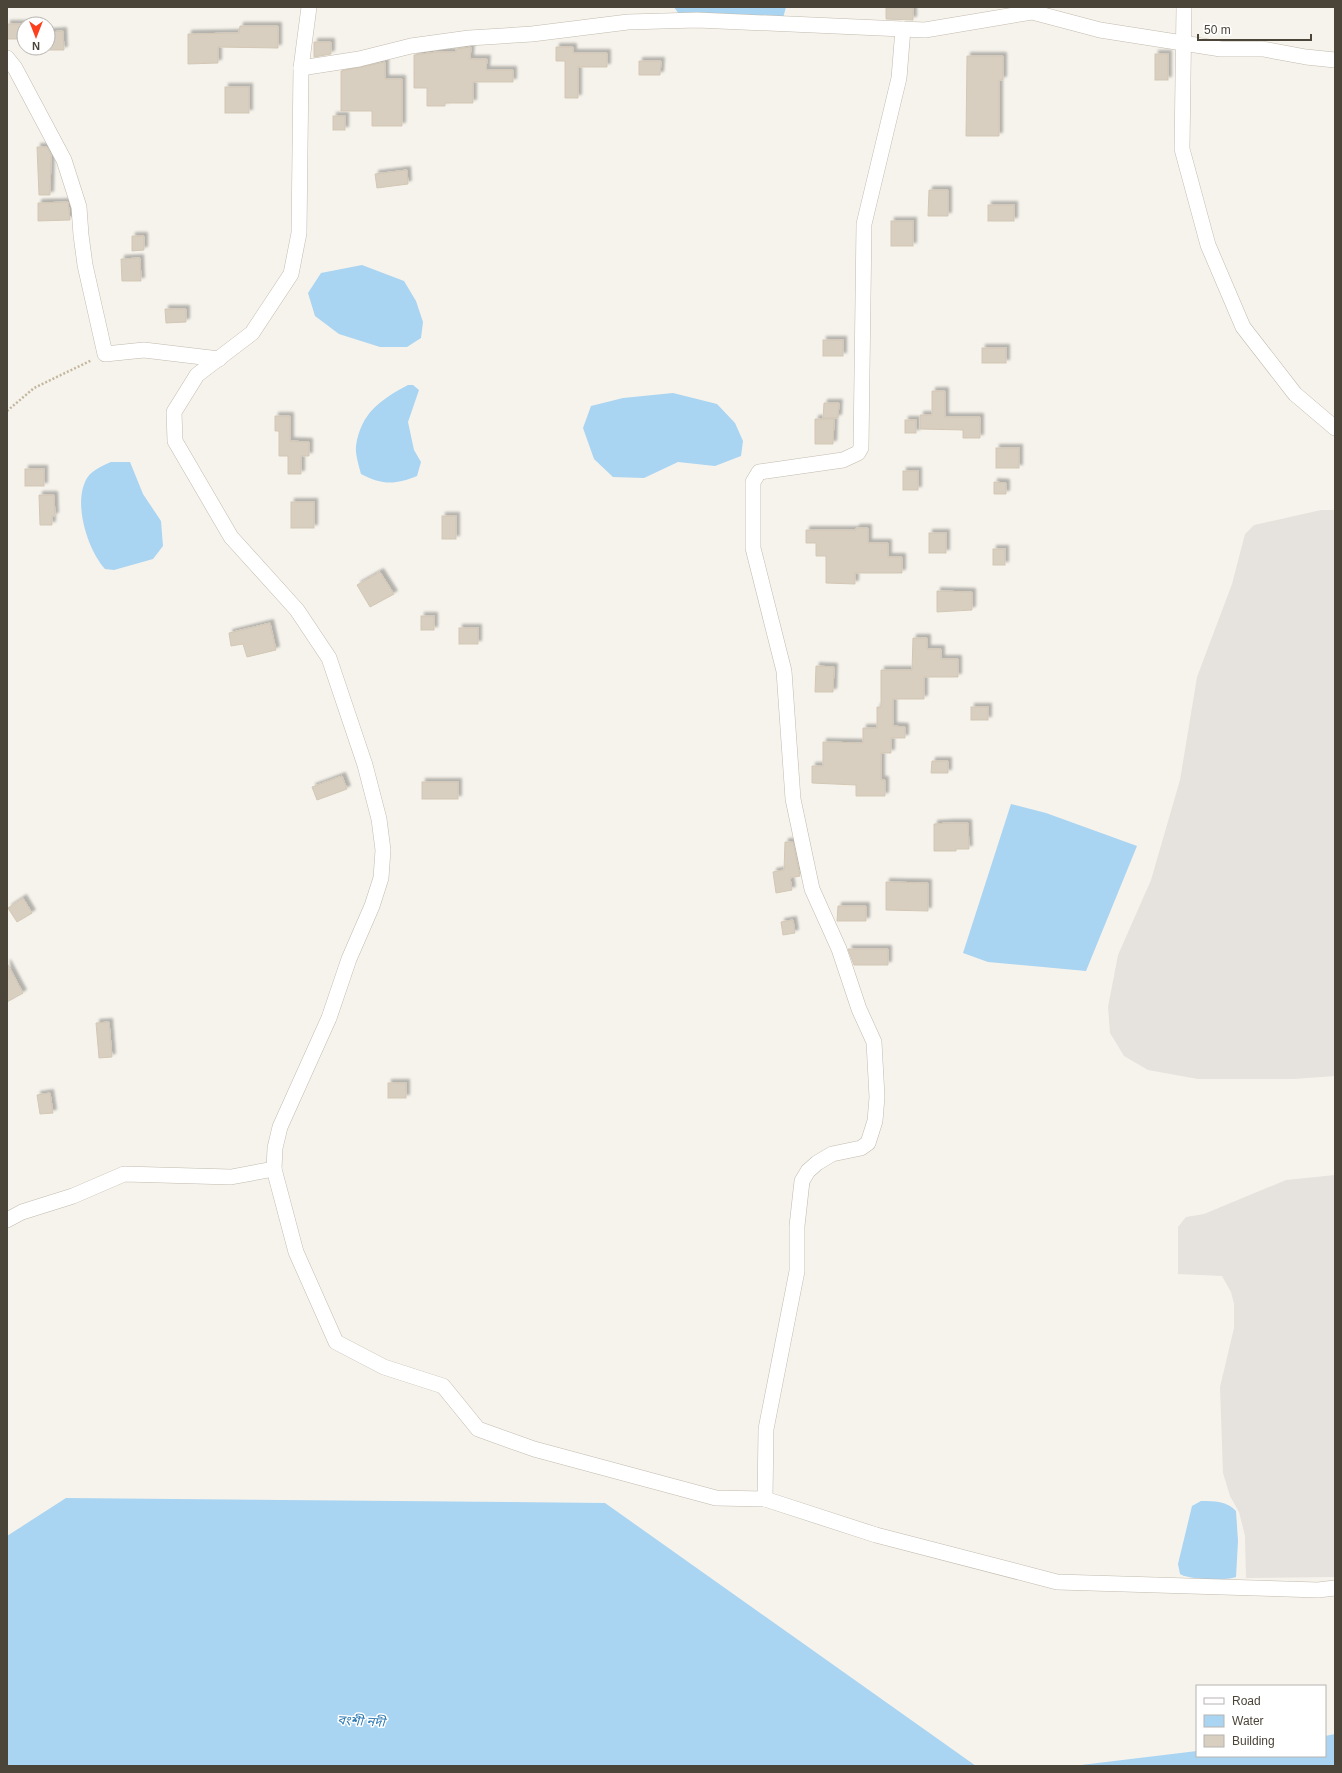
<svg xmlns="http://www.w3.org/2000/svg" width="1342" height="1773" viewBox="0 0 1342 1773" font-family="Helvetica,'Noto Sans Bengali',sans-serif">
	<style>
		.industrial { fill: #e6e2dd }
		.water { fill: #a9d4f2 }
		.building { fill: #d8cfc1; stroke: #d3c7b4; filter: url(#shadow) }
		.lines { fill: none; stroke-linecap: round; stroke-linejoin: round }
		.minor-casing { stroke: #c2bbae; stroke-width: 16 }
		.path { stroke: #c4b79f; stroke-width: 2.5; stroke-dasharray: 2 2; stroke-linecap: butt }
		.minor { stroke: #fff; stroke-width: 15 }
		.labels { text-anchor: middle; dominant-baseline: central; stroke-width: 3; stroke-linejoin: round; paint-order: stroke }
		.water-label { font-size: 13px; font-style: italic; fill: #2e7ab2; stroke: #fff }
	</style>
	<defs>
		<filter id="shadow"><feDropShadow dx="3.5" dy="-3.5" stdDeviation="1" flood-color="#0004"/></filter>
	</defs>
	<rect width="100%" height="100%" fill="#f6f3ec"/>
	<g class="industrial">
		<path d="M1321,510H1335V1076L1294,1079H1198L1148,1070L1124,1056L1110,1033L1108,1007L1118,955L1151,880L1180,780L1197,677L1232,584L1245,534L1254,525Z"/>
		<path d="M1335,1175V1577L1246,1578L1245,1536L1239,1512L1230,1496L1223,1473L1220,1387L1234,1328V1304L1231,1292L1222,1276L1178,1274V1227L1186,1217L1204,1214L1286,1180Z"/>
	</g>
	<g class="water">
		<path d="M674,7H786L783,18L681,17Z"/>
		<path d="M362,265L404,281L416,301L423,322L421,338L407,347H380L339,334L315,316L308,293L321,273Z"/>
		<path d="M408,385H413L419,390L408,422L414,450L421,462L417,476C395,485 382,485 361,474C359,466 355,454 356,446C361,413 380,400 408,385Z"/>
		<path d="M673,393L717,404L735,423L743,441L741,456L715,466L678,462L644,478L613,477L594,459L583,428L591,406L623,398Z"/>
		<path d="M111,462H130L143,494L161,521L163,546L153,559L114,570L105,569C88,550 74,506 85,482C89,471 102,466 111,462Z"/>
		<path d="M1011,804L1046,813L1137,846L1086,971L988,962L963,953Z"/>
		<path d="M66,1498L605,1503L976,1766H7V1536Z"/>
		<path d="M1201,1501C1214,1501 1227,1501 1236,1511L1238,1541L1236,1577C1226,1581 1189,1580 1180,1574L1178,1564L1192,1506Z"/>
		<path d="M1335,1734V1766H1073L1197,1751V1756H1325V1736Z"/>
	</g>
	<g class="building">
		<path d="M886,8H913V20L886,19Z"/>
		<rect x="7" y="24" width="17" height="15"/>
		<path d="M240,26H278V48L218,47V63L188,64V34L239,33Z"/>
		<path d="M63,31L64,50H48V32Z"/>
		<path d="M314,42H331V54L314,57Z"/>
		<path d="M471,47L470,59H487L486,70H513V82H473V103H445V106H427V88H414V55L437,52H456V49Z"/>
		<path d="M556,47H573V53H607V67H578V98H565V61H556Z"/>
		<rect x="1155" y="54" width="13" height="26"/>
		<path d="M967,56H1003V80H999V136H966Z"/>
		<path d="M639,61H661L660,75H639Z"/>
		<path d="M385,62V79H402V126H372V111H341V71Z"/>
		<rect x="225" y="87" width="24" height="26"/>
		<rect x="333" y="116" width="12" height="14"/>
		<path d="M37,147H47L51,155L50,195H39Z"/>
		<path d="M407,170L408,184L377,188L375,174Z"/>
		<path d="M929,190H948V216H928Z"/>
		<path d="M68,202L70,220L38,221V203Z"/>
		<rect x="988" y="205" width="26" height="16"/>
		<rect x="891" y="221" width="22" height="25"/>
		<path d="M132,236H144V250L132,251Z"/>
		<path d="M140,258L141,281H122L121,259Z"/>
		<path d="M165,309H186V322L166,323Z"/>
		<rect x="823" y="340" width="20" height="16"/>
		<rect x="982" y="348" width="24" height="15"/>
		<path d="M932,391H945V417H980V438H963V430L920,429V415H932Z"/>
		<path d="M824,403H839L838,418H823Z"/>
		<path d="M275,416H290V441L309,442V456H301V474H288V456H279V431H275Z"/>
		<path d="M815,419H834L833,444H815Z"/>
		<rect x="905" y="420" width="11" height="13"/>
		<rect x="996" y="448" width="23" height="20"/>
		<rect x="25" y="469" width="19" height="17"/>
		<rect x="903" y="471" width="15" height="19"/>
		<path d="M994,482L1006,483V494H994Z"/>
		<path d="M39,495H54L55,516H52V525H40Z"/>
		<rect x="291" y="502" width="23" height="26"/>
		<rect x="442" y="516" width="14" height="23"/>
		<path d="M856,528H868V543H888V557H902V573H855V584L826,583V556H816V543H806V530H856Z"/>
		<rect x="929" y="533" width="17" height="20"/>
		<rect x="993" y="549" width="12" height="16"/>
		<path d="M380,572L394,594L370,607L357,585Z"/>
		<path d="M937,591L972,592V610L937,612Z"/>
		<rect x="421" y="616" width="13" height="14"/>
		<path d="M270,623L276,650L247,657L243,644L231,646L229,633Z"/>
		<rect x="459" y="628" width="19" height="16"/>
		<path d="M913,638H927V649H941V659H958V677H924V699H893V726L905,727V738H891V753H881V780H885V796H856V785L812,783V766H823V742L863,743V728H877V707H881V670H912Z"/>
		<path d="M816,666L834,667L833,692H815Z"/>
		<rect x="971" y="707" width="17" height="13"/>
		<path d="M932,761H948V773H931Z"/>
		<path d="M342,776L347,789L317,800L312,787Z"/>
		<rect x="422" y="782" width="36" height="17"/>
		<path d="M949,823H968L969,849H956V851H934V824Z"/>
		<path d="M785,842H793L800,876L790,878L792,890L776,893L773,872L784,870Z"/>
		<path d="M886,882L928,883V911L886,910Z"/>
		<path d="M23,898L32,913L17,922L8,908Z"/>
		<path d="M838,906H866V921H837Z"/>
		<path d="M793,920L795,933L783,935L781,922Z"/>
		<path d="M848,949H888V965H854Z"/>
		<path d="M7,963L23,993L7,1002Z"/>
		<path d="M109,1022L112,1057L99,1058L96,1023Z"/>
		<rect x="388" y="1083" width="18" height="15"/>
		<path d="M50,1093L53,1113L40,1114L37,1095Z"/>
	</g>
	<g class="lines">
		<g class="minor-casing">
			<g id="minor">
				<path d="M309,7L301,68L299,233L291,274L252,333L197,375L174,412L175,441L231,537L297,610L329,658L365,765L379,819L383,850L381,878L372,906L349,959L329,1018L280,1127L275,1148L274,1169L296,1252L336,1342L384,1367L443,1386L478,1429L534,1449L716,1498L765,1499L876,1535L1057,1582L1318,1590L1335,1588"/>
				<path d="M1184,7L1182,149L1208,245L1243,327L1295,394L1335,428"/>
				<path d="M7,58L15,68L64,160L79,207L81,235L85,265L105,354L144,350L219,359"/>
				<path d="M301,68L359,59L411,46L469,38L532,34L628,22L697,20L925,30L1032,12L1100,30L1221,49H1263L1306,57L1335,60"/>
				<path d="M7,1220L22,1212L73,1196L124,1174L231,1177L274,1169"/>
				<path d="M765,1499L766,1429L797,1271V1226L802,1181L808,1171L817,1163L832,1154L861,1148L868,1143L875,1121L877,1097L874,1042L859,1009L839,949L812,889L793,799L784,671L753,548V482L759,472L843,460L858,453L861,448L864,224L899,78L903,29"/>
			</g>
		</g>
		<path class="path" d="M7,411L34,388L92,360"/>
		<use href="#minor" class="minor"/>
	</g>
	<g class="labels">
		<g class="water-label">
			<text transform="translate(361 1721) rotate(3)">বংশী নদী</text>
		</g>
	</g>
	<rect width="1342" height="1773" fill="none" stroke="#4b4439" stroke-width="16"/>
	<rect x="1196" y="1685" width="130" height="72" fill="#ffffff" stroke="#b7b4b0"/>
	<rect x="1204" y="1698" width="20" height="6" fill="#ffffff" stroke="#b7b4b0"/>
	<text x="1232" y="1705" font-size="12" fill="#4b4439">Road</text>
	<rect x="1204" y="1715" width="20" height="12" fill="#a9d4f2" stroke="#b7b4b0"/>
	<text x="1232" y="1725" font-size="12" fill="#4b4439">Water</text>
	<rect x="1204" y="1735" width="20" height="12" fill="#d8cfc1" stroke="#b7b4b0"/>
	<text x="1232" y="1745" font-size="12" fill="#4b4439">Building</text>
	<g transform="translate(36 36) rotate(180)"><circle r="19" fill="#ffffff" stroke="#b7b4b0"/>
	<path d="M0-3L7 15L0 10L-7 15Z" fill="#fc3f1d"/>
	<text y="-6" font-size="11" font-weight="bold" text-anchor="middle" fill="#4b4439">N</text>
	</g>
	<path d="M1198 34v6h113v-6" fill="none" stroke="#4b4439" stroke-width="2"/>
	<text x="1204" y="34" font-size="12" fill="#4b4439" stroke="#ffffff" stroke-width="3" paint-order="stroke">50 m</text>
</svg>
